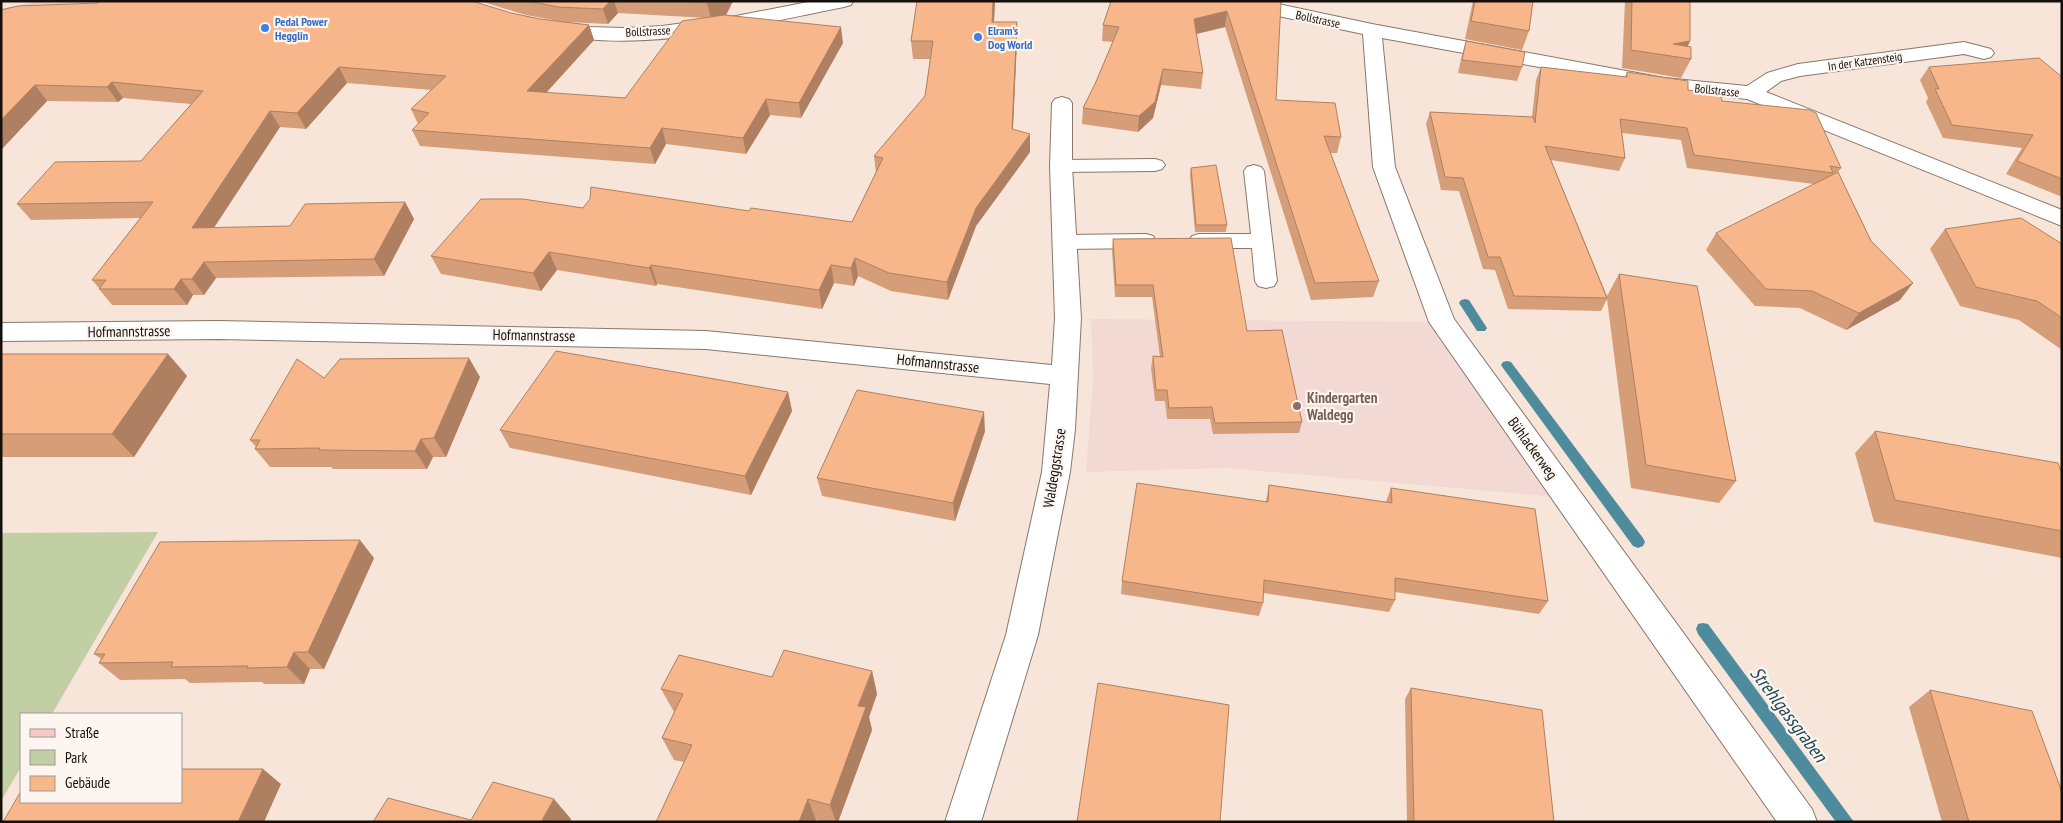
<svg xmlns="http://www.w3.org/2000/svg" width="2063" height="823" viewBox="0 0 2063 823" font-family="'PT Sans Narrow',sans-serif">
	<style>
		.education { fill: #f3d9d3 }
		.green { fill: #c2cea4 }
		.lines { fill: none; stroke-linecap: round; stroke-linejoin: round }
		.stream { fill: #4e8c9d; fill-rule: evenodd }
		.lane-casing { stroke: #87776c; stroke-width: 2 }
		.street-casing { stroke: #87776c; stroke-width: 2 }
		.primary-casing { stroke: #d0cfce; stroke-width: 2 }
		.lane { fill: #fff; fill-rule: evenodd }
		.street { fill: #fff; fill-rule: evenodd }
		.primary { fill: #f8cac3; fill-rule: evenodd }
		.wall { fill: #d59d78; fill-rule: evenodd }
		.shaded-wall { fill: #ae8061 }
		.building { fill: #f8b78b; stroke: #ae8061 }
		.shop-dot { fill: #3f7fe0; stroke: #fcf5f0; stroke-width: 2 }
		.education-dot { fill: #8d6e63; stroke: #fcf5f0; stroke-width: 2 }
		.labels { text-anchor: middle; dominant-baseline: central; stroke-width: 4.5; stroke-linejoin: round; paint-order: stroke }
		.far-street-label { font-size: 12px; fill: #150f0b; stroke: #fcf5f0 }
		.far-shop-label { font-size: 12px; font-weight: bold; fill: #366cbe; stroke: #fcf5f0; text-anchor: start }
		.street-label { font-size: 15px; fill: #150f0b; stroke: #fcf5f0 }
		.education-label { font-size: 15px; font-weight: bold; fill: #785e54; stroke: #fcf5f0; text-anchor: start }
		.near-water-label { font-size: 19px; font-style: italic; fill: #1f4854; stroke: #fcf5f0 }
	</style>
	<rect width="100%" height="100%" fill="#f8e5da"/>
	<path class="education" d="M1091,319L1442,322L1569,498L1227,468L1086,472L1093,380Z"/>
	<path class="green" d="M158,532L52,714H21V767L1,801V533Z"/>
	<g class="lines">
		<g class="stream">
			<path d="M1465,299L1469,300L1485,325L1487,328L1485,331H1477L1461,306L1459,303L1461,300Z"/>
			<path d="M1507,361L1511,362L1643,538L1645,542L1643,546L1638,548L1633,546L1503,368L1501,365L1503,362Z"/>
			<path d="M1703,623L1708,624L1854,822H1836L1698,634L1696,629L1698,624Z"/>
		</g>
		<g class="lane-casing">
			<g id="lane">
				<path d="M1155,159L1162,161L1165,165L1162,169L1155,171L1061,172L1054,170L1051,166L1054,162L1061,160Z"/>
				<path d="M1254,165L1261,167L1264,171L1277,281L1274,286L1266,288L1258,286L1255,281L1252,248H1199L1192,246L1189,241L1192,236L1199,234H1251L1244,171L1247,167Z"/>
				<path d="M1146,234L1153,236L1156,241L1153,246L1146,248L1065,249L1058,247L1055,242L1058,237L1065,235Z"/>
			</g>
		</g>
		<g class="street-casing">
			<g id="street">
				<path d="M813,1H853L851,5L844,7C751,25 640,56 546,32L543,28L546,24L553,22L589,27L625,28L662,26L736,16Z"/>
				<path d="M1227,1H1264L1372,24L1664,78L1747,86L1767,73L1798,64L1964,42L1991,49L1994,53L1991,57L1984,59L1964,54L1800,76L1781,81L1766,92L2062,210V226L1747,99L1664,90L1382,38L1395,167L1454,319L1812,809L1817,822H1777L1429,322L1373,167L1363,34L1236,7L1229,5Z"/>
				<path d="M1062,97L1069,99L1072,103V166L1081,318L1075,429L1070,472L1038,635L981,822H945L1006,635L1042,472L1050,384L706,349L218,339L1,341V323L218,321L706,331L1052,365L1055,318L1050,166L1052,103L1055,99Z"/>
			</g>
		</g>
		<g class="primary-casing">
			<path id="primary" d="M45,1H82L80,5L1,22V10Z"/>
		</g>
		<use href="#lane" class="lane"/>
		<use href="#street" class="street"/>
		<use href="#primary" class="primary"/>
	</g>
	<g class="wall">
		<path d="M480,1H733L726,15L843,43L801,118L770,115L746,154L666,144L655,164L420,146L412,130L418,124L411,109L432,90L347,83L306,129L280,127L214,228L290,226L405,202L414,219L384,276L216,278L204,295H193L187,305H112L99,289V288L92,280L140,218L31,220L17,204L141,161L191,104L123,98L118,102L47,101L1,150V10L98,3L511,13L540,19L559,21L526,15ZM618,13L707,18L625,98L546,93L594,40L589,25L568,22L608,24Z"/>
		<path d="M917,1H995L994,22L1017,40L1013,130L1030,134V152L976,226L948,300L891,291L858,276L854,286L834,283L822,309L657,284L656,286L557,270L541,291L441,274L431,256L583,208L749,211L852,222L876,173L874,156L925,96L930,59H913L911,41Z"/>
		<path d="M1275,1L1276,100L1341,137L1337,153H1330L1379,281L1373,297L1311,300L1225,27L1196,34L1203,73L1201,89L1161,85L1153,118L1138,132L1082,124L1083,108L1095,84L1113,42L1102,41L1103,25Z"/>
		<path d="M1473,1H1533L1529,31L1522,50L1465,39Z"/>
		<path d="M1625,1H1690V41L1688,46L1691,59L1681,78L1622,68Z"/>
		<path d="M1466,41L1522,67L1517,81L1458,73L1462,55Z"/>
		<path d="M1541,67L1625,77L1627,72L1722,101L1841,168L1838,172L1900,300L1846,330L1800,308L1755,306L1706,250L1716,233L1814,184L1687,168L1681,140L1622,133L1625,158L1619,171L1551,160L1607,296L1619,274L1736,481L1719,503L1631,488L1607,299L1601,311L1508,309L1495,270L1483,269L1459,191L1441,190L1426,124L1430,112L1532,117L1536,80Z"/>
		<path d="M1929,67L2062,77V197L2006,174L2022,148L1943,138L1926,102L1928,98L1920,80Z"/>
		<path d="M1191,168L1227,225L1226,232H1195L1190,175Z"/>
		<path d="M1945,229L2062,244V350L2019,320L1960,306L1930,249Z"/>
		<path d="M1113,239L1247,331L1302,422L1299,433L1213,434L1210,419H1167L1165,401H1155L1151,368L1153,356L1160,357L1152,297H1115L1112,251Z"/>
		<path d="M1,354H168L187,376L134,457H1Z"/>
		<path d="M480,377L446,457H433L427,469H333L331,467H270L255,449L256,447L250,440L324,378Z"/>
		<path d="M788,392L792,411L751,495L510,448L500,430Z"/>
		<path d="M985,431L955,521L822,496L817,478Z"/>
		<path d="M1875,431L2062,473V558L1874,522L1855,453Z"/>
		<path d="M1269,485L1386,502L1391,488L1548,601L1539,614L1395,592V600L1389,612L1263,593V603L1259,616L1121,594L1122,581L1266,501Z"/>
		<path d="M374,558L324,669H310L304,684H264L262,682L190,683L185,679L120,680L99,663L101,659L94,654Z"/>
		<path d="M872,671L877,694L869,717L872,730L838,822H823L816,820L815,822H656L684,762L674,760L662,738L674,712L661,689L772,677Z"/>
		<path d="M1411,688L1554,822H1407L1405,699Z"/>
		<path d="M1930,690L2062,822H1942L1909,707Z"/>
	</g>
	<g class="shaded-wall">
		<path d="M610,1H614L618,13L608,24L603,9Z"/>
		<path d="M714,1H733L726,15L711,18L707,3Z"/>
		<path d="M993,1H995L993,40L992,22Z"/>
		<path d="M1227,11L1225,27L1192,35L1194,19Z"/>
		<path d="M1017,22V40L1012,147V129Z"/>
		<path d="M589,25L594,40L533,107L527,91Z"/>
		<path d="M841,27L843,43L801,118L799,103Z"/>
		<path d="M1690,41L1682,58L1673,44Z"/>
		<path d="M339,67L347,83L306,129L297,113Z"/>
		<path d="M1163,69L1161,85L1153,118L1138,132L1139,116Z"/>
		<path d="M112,82L123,98L118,102L107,87Z"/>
		<path d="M35,85L47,101L1,150V120Z"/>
		<path d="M766,99L770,115L746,154L743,138Z"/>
		<path d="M270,111L280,127L203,244L192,228Z"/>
		<path d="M662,128L666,144L655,164L650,148Z"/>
		<path d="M1030,134V152L976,226L948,300L947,282L976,208Z"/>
		<path d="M405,202L414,219L384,276L374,259Z"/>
		<path d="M549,252L557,270L541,291L533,273Z"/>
		<path d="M855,258L858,276L854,286L851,268Z"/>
		<path d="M204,262L216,278L204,295L192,279Z"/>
		<path d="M651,265L657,284L656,286L649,268Z"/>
		<path d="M831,265L834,283L822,309L819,290Z"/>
		<path d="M181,279L193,295L187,305L174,289Z"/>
		<path d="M1913,283L1900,300L1846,330L1859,313Z"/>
		<path d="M168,354L187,376L134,457L112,434Z"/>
		<path d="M469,358L480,377L446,457L434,438Z"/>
		<path d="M788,392L792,411L751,495L745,476Z"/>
		<path d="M984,412L985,431L955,521L953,503Z"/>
		<path d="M421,439L433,457L427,469L415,451Z"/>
		<path d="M360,540L374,558L324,669L308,652Z"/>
		<path d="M294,652L310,669L304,684L287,667Z"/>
		<path d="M872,671L877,694L869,717L872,730L838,822H836L830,805L858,706Z"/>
		<path d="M263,769L281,784L264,822H238Z"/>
		<path d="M554,799L571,819L570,822H541Z"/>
		<path d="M808,799L816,820L815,822H799Z"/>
	</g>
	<g class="building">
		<path d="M98,1H472L511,13L540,19L589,25L527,91L625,98L682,21L724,15L841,27L799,103L766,99L743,138L662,128L650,148L412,130L429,113L411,109L446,76L339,67L297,113L270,111L192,228L290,226L305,204L405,202L374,259L204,262L192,279H181L174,289H99L106,280H92L153,202L17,204L55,162L141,161L203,91L112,82L107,87L35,85L1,120V10L18,6L98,3Z"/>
		<path d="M528,1H610L603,9L558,7Z"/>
		<path d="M680,1H714L707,3Z"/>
		<path d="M917,1H993L992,22H1017L1012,129L1030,134L976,208L947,282L889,273L855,258L851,268L831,265L819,290L651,265L649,268L549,252L533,273L431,256L481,199H523L583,208L590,199L591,187L749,211L751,208L852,222L883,158L874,156L925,96L933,41H911Z"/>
		<path d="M1111,1H1275L1281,2L1276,100L1335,103L1341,137L1324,136L1379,281L1315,283L1227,11L1194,19L1203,73L1163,69L1155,102L1139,116L1083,108L1095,84L1119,27L1103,25Z"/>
		<path d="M1475,1H1533L1529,31L1471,21Z"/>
		<path d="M1632,1H1690V41L1673,44L1691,47V59L1631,50Z"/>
		<path d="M1466,41L1525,52L1522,67L1462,60Z"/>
		<path d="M2039,58L2062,77V179L2017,161L2033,135L1952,125L1935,89H1939L1929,67Z"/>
		<path d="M1541,67L1627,77V72L1688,81V90L1720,94L1722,101L1810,110L1816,113L1841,168L1830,166L1833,173L1694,155L1687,128L1620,119L1625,158L1545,146L1607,298L1514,296L1500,257H1488L1463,178L1445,177L1430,112L1533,117L1535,123Z"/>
		<path d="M1216,165L1227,225H1196L1191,168Z"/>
		<path d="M1838,172L1871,241L1913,283L1859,313L1812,291L1766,289L1716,233Z"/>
		<path d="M2021,218L2062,244V318L2037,301L1976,287L1945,229Z"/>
		<path d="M1231,238L1247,331L1282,330L1302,422L1215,423L1212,407L1169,408L1167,390H1156L1153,356L1163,357L1153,285H1116L1113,239Z"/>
		<path d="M1619,274L1697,286L1736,481L1646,465Z"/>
		<path d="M556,351L788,392L745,476L500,430Z"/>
		<path d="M1,354H168L112,434H1Z"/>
		<path d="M469,358L434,438L421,439L415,451L319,450L320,448L255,449L260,440H250L297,359L324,378L340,359Z"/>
		<path d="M857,390L984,412L953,503L817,478Z"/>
		<path d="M1875,431L2058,463L2062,473V531L1895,500Z"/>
		<path d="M1137,483L1268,502L1269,485L1392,503L1391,488L1535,509L1548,601L1395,578V600L1264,580L1263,603L1122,581Z"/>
		<path d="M360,540L308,652H294L287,667L247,668L248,666L171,667L173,662L99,663L105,654H94L160,542Z"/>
		<path d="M784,650L872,671L858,706L866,707L830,805L808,799L799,822H656L692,745L662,738L683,694L661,689L679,655L772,677Z"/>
		<path d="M1098,683L1229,705L1220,822H1077Z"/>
		<path d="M1411,688L1542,710L1554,822H1414Z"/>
		<path d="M1930,690L2032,711L2062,792V822H1969Z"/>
		<path d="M181,769H263L238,822H3L21,791V802H181Z"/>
		<path d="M493,782L554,799L541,822H373L388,798L471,820Z"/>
	</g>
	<g class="shop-dot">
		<circle cx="265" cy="28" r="5"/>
		<circle cx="978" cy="37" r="5"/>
	</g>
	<circle class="education-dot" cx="1297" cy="406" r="5"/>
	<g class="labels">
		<g class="far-street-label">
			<text transform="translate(1318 19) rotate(12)">Bollstrasse</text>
			<text transform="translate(648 31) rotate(-3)">Bollstrasse</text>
			<text transform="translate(1865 61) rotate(-8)">In der Katzensteig</text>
			<text transform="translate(1717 90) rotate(6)">Bollstrasse</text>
		</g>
		<g class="far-shop-label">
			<text x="275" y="21">Pedal Power<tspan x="275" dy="14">Hegglin</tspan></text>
			<text x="988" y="30">Elram’s<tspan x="988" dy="14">Dog World</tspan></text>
		</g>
		<g class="street-label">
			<text transform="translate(129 331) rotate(-1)">Hofmannstrasse</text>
			<text transform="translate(534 335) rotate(1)">Hofmannstrasse</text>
			<text transform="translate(938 363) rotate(6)">Hofmannstrasse</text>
			<text transform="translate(1533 448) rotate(54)">Bühlackerweg</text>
			<text transform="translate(1054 468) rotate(-81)">Waldeggstrasse</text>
		</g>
		<g class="education-label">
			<text x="1307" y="397">Kindergarten<tspan x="1307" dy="17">Waldegg</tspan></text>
		</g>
		<g class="near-water-label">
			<text transform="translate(1789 714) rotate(53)">Strehlgassgraben</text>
		</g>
	</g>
	<rect width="2063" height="823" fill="none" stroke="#150f0b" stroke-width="5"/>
	<rect x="20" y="713" width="162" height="90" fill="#fcf5f0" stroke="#a09994"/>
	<rect x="30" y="729" width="25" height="8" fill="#f8cac3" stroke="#a09994"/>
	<text x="65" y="738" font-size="15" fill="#150f0b">Straße</text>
	<rect x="30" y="750" width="25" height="15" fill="#c2cea4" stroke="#a09994"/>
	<text x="65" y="763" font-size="15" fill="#150f0b">Park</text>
	<rect x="30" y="776" width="25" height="15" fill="#f8b78b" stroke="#a09994"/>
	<text x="65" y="788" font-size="15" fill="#150f0b">Gebäude</text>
</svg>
